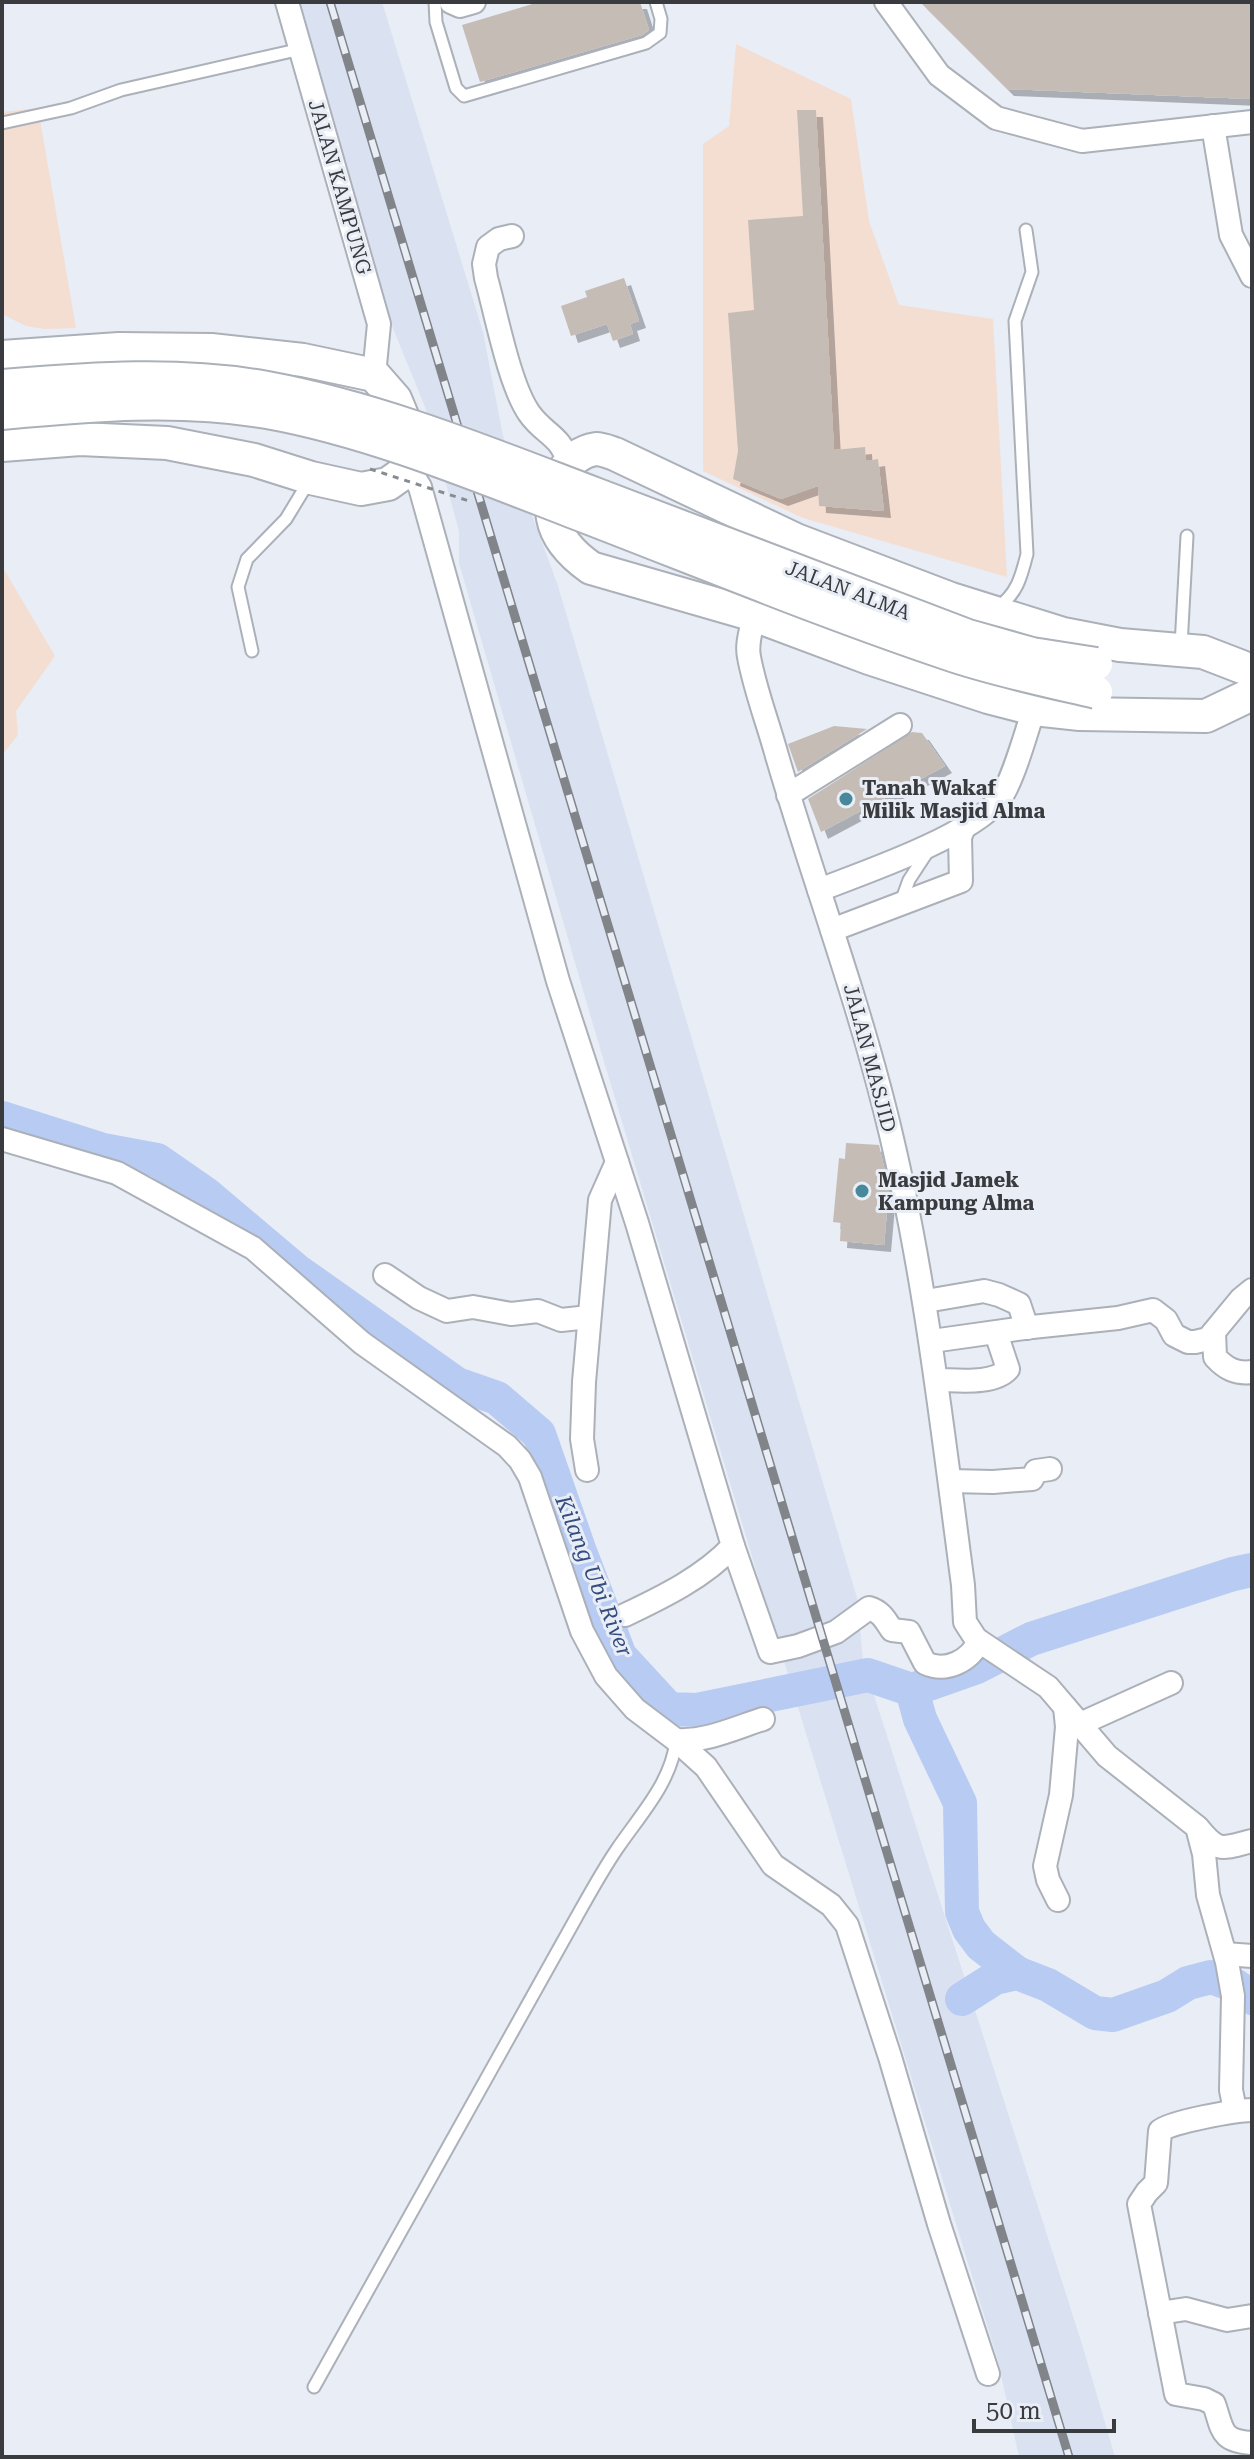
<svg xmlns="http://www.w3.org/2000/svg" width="1254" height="2459" viewBox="0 0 1254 2459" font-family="'Roboto Serif',serif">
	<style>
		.industrial { fill: #f4ded2 }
		.built { fill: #dae2f2 }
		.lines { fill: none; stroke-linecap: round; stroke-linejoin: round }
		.river { stroke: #b8cbf2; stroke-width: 34 }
		.building { fill: #c5bcb6; filter: url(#shadow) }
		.lane-casing { stroke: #abb0b9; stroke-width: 15 }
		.street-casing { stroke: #abb0b9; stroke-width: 26 }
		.secondary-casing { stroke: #abb0b9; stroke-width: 36 }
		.lane { stroke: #fff; stroke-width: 11 }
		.street { stroke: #fff; stroke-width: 22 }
		.secondary { stroke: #fff; stroke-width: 32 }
		.rail-casing { stroke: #818489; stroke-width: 9 }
		.rail { stroke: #e8edf6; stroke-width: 6; stroke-dasharray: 18; stroke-linecap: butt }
		.secondary-bridge-casing { stroke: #abb0b9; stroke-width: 36; stroke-linecap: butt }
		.path-bridge { stroke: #888c91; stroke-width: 3; stroke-dasharray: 6 6; stroke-linecap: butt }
		.secondary-bridge { stroke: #fff; stroke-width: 32 }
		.poi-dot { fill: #47899a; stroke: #e8edf6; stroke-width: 3 }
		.labels { text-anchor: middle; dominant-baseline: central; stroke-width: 6; stroke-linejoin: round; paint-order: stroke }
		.street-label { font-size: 20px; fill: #393b3e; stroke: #e8edf6 }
		.poi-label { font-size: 20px; font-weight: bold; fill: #393b3e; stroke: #e8edf6; text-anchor: start }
		.water-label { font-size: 22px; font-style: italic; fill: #344c7e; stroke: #e8edf6 }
	</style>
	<defs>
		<filter id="shadow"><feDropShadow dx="7" dy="7" stdDeviation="0" flood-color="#0004"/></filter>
	</defs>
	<rect width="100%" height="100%" fill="#e8edf6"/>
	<g class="industrial">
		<path d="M736,44L851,99L869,221L899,305L993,319L1007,577L803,518L703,471V144L729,126Z"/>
		<path d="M38,108L76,328L45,329L26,326L2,314V112Z"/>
		<path d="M2,566L55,656L16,711L18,735L2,755Z"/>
	</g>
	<path class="built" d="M297,2H382L483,332L503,436L558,586L857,1598L863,1661L1082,2344L1115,2457H1019L998,2361L760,1583L594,1028L459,563V531L425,407L390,321Z"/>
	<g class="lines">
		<g class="river">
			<path d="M2,1118L103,1150L157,1160L206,1194L296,1270L457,1384L497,1398L539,1434L579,1549L620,1656L669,1709L697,1710L868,1675L912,1690L920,1719L960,1803L962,1912L969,1929L981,1945L1017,1973L1048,1985L1095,2013L1113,2015L1167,1996L1188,1983L1211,1977L1236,1986L1252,1998"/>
			<path d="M912,1690L977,1667L1031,1639L1233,1574L1252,1570"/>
			<path d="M962,1999L995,1978L1017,1973"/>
		</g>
	</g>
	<g class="building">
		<path d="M539,2H640L649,30L642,35L480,82L462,25Z"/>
		<path d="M920,2H1252V99L1007,89Z"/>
		<path d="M797,110H816L834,450L865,447L866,461L878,459L884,511L819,506L818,486L781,499L733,479L738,451L728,313L754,310L748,220L803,216Z"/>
		<path d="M624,278L639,321L630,324L633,334L613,341L607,324L571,336L561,306L587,297L585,291Z"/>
		<path d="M834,726L867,729L798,772L788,744Z"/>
		<path d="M912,732L922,733L945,766L821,832L808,799Z"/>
		<path d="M846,1143L879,1145L889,1189L884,1245L840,1241L841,1223L833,1222L839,1158L845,1159Z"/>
	</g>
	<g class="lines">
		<g class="lane-casing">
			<g id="lane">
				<path d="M435,2L436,22L456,88L464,96L646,43L660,33L661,19L656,2"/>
				<path d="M2,123L71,108L121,90L301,49"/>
				<path d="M996,609C1017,594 1021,578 1027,554L1015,321L1032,272L1026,230"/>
				<path d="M1181,646L1187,536"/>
				<path d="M252,651L238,587L247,559L286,519L309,481"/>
				<path d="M901,902L909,880L928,851"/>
				<path d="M314,2387L576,1918C589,1895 602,1871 617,1849C640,1815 671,1783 676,1741"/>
			</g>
		</g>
		<g class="street-casing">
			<g id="street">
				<path d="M287,2L379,324L374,375"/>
				<path d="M451,2L460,6L474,2"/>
				<path d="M886,2L939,75L996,118L1082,141L1252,122"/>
				<path d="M1213,126L1231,235L1252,276"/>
				<path d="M512,236L499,239L488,247L484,264L486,278C496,313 509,384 529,413C544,435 562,435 569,465"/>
				<path d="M409,469L420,487L558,981L637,1223L733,1546C704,1577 663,1597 625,1615"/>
				<path d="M754,615C752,628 746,643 749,657C755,690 768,723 777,756C812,876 856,993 886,1114C925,1270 942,1427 963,1585L965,1622L976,1639L1048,1687L1107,1756L1197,1827L1204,1854L1208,1895L1227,1962L1233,1996L1231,2090L1235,2110"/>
				<path d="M788,795L900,725"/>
				<path d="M819,890C866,872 968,837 999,800C1013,782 1026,732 1034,709"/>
				<path d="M832,930L961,881L960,837L965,825"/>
				<path d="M2,1139L117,1173L253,1248L362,1343L507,1446L520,1460L530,1477L582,1631L606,1676L635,1709L676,1740L706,1767L773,1865L831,1905L847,1925L890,2057L939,2224L988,2374"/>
				<path d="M385,1275L419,1298L447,1311L473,1307L511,1314L538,1311L561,1320L589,1317"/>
				<path d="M926,1301L984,1291L999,1295L1019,1304L1027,1328"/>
				<path d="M1214,1332L1215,1357C1226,1369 1236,1374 1252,1372"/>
				<path d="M932,1341L1032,1327L1118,1318L1153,1310L1166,1320L1174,1335L1188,1342H1195L1208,1339L1241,1299L1252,1290"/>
				<path d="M937,1380C957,1380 994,1385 1008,1369L996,1333"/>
				<path d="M587,1470L582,1439L584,1382L600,1200L617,1162"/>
				<path d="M950,1481L993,1482L1032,1479L1036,1471L1050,1469"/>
				<path d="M733,1546L770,1652L798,1646L836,1632L869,1608C882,1612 885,1620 892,1630L909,1632L925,1663C946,1673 970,1661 979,1641"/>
				<path d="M1080,1724L1171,1683"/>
				<path d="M676,1740C706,1742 735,1728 763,1719"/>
				<path d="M1198,1828C1219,1854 1222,1848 1252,1841"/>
				<path d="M1058,1900L1048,1880L1045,1866L1061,1795L1067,1727L1065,1707"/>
				<path d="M1225,1954L1252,1956"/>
				<path d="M1252,2110C1236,2110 1170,2122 1160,2131L1156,2183L1147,2192L1139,2204L1176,2394L1204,2399L1214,2404C1223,2430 1220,2441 1252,2443"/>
				<path d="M1160,2313L1186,2309L1227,2320L1252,2316"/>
			</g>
		</g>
		<g class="secondary-casing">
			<g id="secondary">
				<path d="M2,357L119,349L211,350L303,360L374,375L395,399L410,435L409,469L388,484L361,489L311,478L254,460L167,443L80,439L2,445"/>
				<path d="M1242,667L1203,652L1120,645L1063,634L951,599L796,540L615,454C609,452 602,449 596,449C566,453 547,491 553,518C557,540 574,556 591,568L754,615L869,658L988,697L1034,709L1080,714L1206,716L1248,696"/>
			</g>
		</g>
		<use href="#lane" class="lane"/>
		<use href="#street" class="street"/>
		<use href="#secondary" class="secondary"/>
		<g class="rail-casing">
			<path id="rail" d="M330,2L1069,2457"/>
		</g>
		<use href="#rail" class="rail"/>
		<g class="secondary-bridge-casing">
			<g id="secondary-bridge">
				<path d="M2,386C91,379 179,372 267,388C380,409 487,453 595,494C719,541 843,588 968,636L1032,654L1096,664"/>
				<path d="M2,413C91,405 178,397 267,412C368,430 475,474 571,511C699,560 826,613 955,656C1001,671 1049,681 1096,692"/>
			</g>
		</g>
		<path class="path-bridge" d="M370,469L469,501"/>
		<use href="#secondary-bridge" class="secondary-bridge"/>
	</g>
	<g class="poi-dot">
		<circle cx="846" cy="799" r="8"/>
		<circle cx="862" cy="1191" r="8"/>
	</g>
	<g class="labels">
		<g class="street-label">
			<text transform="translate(340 187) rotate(74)">JALAN KAMPUNG</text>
			<text transform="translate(848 590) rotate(21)">JALAN ALMA</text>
			<text transform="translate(870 1058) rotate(75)">JALAN MASJID</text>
		</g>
		<g class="poi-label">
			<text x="862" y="788">Tanah Wakaf<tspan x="862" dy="23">Milik Masjid Alma</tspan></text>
			<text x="878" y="1180">Masjid Jamek<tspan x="878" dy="23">Kampung Alma</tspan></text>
		</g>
		<g class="water-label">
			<text transform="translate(594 1576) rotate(68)">Kilang Ubi River</text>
		</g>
	</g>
	<rect width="1254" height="2459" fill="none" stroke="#393b3e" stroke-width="8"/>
	<path d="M974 2419v12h140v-12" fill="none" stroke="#393b3e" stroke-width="4"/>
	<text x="986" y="2419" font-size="24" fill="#393b3e" stroke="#e8edf6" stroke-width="6" paint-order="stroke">50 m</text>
</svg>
